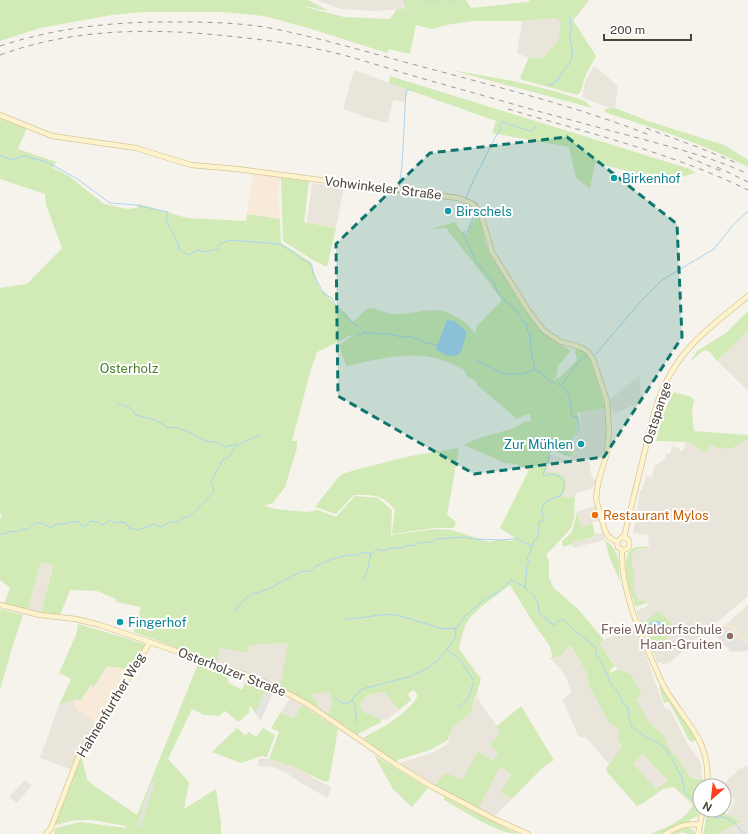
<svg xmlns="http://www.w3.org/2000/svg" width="748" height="834" viewBox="0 0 748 834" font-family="'Public Sans',sans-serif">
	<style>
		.residential { fill: #eae5da }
		.commercial { fill: #f7ead8 }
		.education { fill: #efe8d6 }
		.green { fill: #d2eab5; fill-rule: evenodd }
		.parking { fill: #e5e3e0 }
		.water { fill: #a9d4f2 }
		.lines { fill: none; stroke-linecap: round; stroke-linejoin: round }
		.stream { stroke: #a9d4f2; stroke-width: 1 }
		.secondary-casing { stroke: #d6c79b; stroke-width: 6 }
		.secondary { stroke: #fff3cd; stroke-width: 4.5 }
		.rail { stroke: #9a9a9a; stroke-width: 1; stroke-dasharray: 5 5; stroke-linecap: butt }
		.marked { fill: #0f766e; fill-opacity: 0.2; stroke: #0f766e; stroke-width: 3; stroke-dasharray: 8 5; stroke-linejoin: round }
		.culture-dot { fill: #0f9aa8; stroke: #fff; stroke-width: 1.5 }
		.food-dot { fill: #e8710a; stroke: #fff; stroke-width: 1.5 }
		.education-dot { fill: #8d6e63; stroke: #fff; stroke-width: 1.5 }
		.labels { text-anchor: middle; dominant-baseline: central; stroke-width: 4; stroke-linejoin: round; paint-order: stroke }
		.culture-label { font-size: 13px; fill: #0d838f; stroke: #fff; text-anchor: start }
		.street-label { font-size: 13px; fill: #4b4439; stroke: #fff }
		.park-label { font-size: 13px; fill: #4a7f2a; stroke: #fff }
		.food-label { font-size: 13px; fill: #c56008; stroke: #fff; text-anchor: start }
		.education-label { font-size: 13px; fill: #785e54; stroke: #fff; text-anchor: end }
	</style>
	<rect width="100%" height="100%" fill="#f6f3ec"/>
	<g class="residential">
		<path d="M317,0H404L406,9L374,11L340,9Z"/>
		<path d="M555,18L561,21L558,41L543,58L526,57L517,53L522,21Z"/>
		<path d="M594,66L618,86L615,108H609L582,97L585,82Z"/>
		<path d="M354,70L408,90L405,102L393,100L388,123L368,118L343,109Z"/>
		<path d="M312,183L344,187L336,228L307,222Z"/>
		<path d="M748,331V391L717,361Z"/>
		<path d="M639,376L640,378L641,402L613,414L609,400Z"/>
		<path d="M605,408L607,434L604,459L589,458L590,470L593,479L596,480V484L591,489L576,493L575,498L562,497L566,488L546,472L549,454L571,461L572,444L577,437L580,430L581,423L580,412Z"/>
		<path d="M748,439V596L669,663L664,664L657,662L654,654L676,627L640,620L637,612L638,610L648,606L645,601H639L634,592V568H632V555L636,549L649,548L648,535L633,533L640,490H642L646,476L652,477L654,467L666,458L665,455L670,453L673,446L679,448L681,452L685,447V441L689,442L705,453L711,445L720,449L731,448Z"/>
		<path d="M596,505L599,520L581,527L577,512Z"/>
		<path d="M603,533L605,540L573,548L571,542L589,538Z"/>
		<path d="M41,562L53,564L41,613L27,611Z"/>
		<path d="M748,605V651L731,652L714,634Z"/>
		<path d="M635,625L664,707L671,711L688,745L701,763L702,778H690L677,756L672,753L667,744L666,738L649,722L636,700L642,695L631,674L618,669L600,644L604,640Z"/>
		<path d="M289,643L280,687L216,662L221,648L248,652L249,645Z"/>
		<path d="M569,645L578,657L588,676V684L610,723L620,730L617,737L622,747L610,764L603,757L586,737H579L571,720L563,700L571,692L567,679L559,667L549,658L560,656Z"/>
		<path d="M329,692L332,705L327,715L317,707L318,701L308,695Z"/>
		<path d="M384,692L399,710L387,720L378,719L363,712L360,704L363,699L373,693Z"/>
		<path d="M478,693V697L480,703L497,726L500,734L498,754L493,761L478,751L463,780L434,786L399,763L432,753L448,744L452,729L471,712Z"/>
		<path d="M290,698L302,705L294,719L281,712Z"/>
		<path d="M76,699L74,707L98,724L80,748L72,770L40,758L59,705Z"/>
		<path d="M643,754L668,781L656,789L633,763Z"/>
		<path d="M261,758L269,759L297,768L311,775V777L331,787L328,798L301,783L288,774L273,767L258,766V761Z"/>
		<path d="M748,766V834H718L741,821L727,814L735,801L728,790L725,783L739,769Z"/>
		<path d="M500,767L511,774L502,792L512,799L494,816L478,809Z"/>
		<path d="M25,780L32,785L17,803L9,797Z"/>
	</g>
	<g class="commercial">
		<path d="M253,174L281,176L278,194L280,219L247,214Z"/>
		<path d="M107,666L121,668L130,672L98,724L74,707L76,699L80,701L91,685L95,687Z"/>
	</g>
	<path class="education" d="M730,621L746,639L748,638V651L731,652L714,634Z"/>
	<g class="green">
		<path d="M0,0H308L329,11L298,5L344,17L390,19L397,9H405L404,0H466L471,8L528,2L530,0H589L577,16L573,20L596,56C593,63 588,69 585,77C582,83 583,90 578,95L522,80L520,78L529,57L543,58L558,41L561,22L555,18L522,21H473L446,25L432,29L416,25L410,54L389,49L387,53L305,27L264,16L224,12H143L112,15L40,28L0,41Z"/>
		<path d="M451,70L513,81L558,92L585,101L592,108Z"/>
		<path d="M390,76L690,169L695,173L668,181L595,163L590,188L576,178L569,147L492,133L496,121L389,83Z"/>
		<path d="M615,108L648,121L724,145L748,160V167C702,143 653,128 604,112L605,109Z"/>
		<path d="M0,117L27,128L18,149L56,162L53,168L69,176L104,204L128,209L137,208L139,204L187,218L246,221L247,214L280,219L281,243L311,262L320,290L326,293L333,303L345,312L353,322C358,318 364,310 370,308C375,307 386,314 393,314C412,315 431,306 449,313C455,316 462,320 467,324C471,327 471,331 476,333V327L502,300L487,280L446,228L428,230L455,222L460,230L466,235L476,215L479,216L486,246L491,257L528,315L537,327L549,337L571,351L558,366L556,378L553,379L555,380L561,376L577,360L575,352L576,347L586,353L593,366L605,408L577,413C581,422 579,432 572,438V455L569,457L553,451H549L550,459L546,472L558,473L566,479V488L562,497L575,498L574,519L571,528L550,551L546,554L549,562V578L554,588L578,609L604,640L600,644L615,666L610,670L611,673L618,669L631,674L642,695L636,700L649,722L666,738L667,744L672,753L677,756L690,778L703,779L702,786H700V803L698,816L689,820V829H693L695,834H688L682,832L678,834H651C667,827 684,821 693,805L674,787L663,789L645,802L637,806L607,772L606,768L622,747L617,737L620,730L610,724L588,684V676L578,657L570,645L560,656L552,658V654L550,646L534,624L510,585C497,595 479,607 469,619C463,627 461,640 459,649L481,679L471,712L452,729L448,740L430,750L395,761L363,738C380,729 410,713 418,695L414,690L408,694L411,700L399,710L384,692C374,693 365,694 360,704L363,712L381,719V722L356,735L327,715L332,705L329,692L309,695L318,701L317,707L280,687L288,643L249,645L248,653L221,648L216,663L134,632L141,607L116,602V599L97,591L70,590L60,615L41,613L53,565L41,562L27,611L4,604L10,588L0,580V518L2,516L0,513V288L27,284L62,248L46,205L45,194L0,179ZM350,335L352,336L339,345L346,366C375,360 408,350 438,359C447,361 456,366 464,370L467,376L477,382V385L517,419L530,413L531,421C522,421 521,425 514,428C497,434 479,436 464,445L505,463L516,464L529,470L500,528L514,537L513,541L498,540L489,542L452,530L435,529L391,535L392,510L378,498L355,496L336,517L318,510L307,512L275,509L265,506L269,504H272L285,487L297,448V441H292L311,369L317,352L344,339ZM643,754L668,781L656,789L633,763Z"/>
		<path d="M281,178L309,181L304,222L336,228L327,267L313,260L283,241Z"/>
		<path d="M748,311V331L717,361L710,352L705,350L700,353L690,362L697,351L726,333Z"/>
		<path d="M674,392L691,397L694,400L692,412L694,431L748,435V439L732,448L720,449L711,445L705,453L689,442L656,441C660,424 665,407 674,392Z"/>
		<path d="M459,448L447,515L456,522L454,528H434L392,534L395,510C382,494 374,495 354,495L336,514L315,507L337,479L342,474L355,470L410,456Z"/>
		<path d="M577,512L581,527L592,523L595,534L603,532L589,538L572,542V544L563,547L562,541L572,532Z"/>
		<path d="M605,540C622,553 618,562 620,582L609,556Z"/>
		<path d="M646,546L649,548L636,549L632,555V568H634V592L639,601H645L646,603L636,607C631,595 619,560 631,550C634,546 641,547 646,546Z"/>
		<path d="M0,609L23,615L12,648L0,690Z"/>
		<path d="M658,611L676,627L654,654L640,620L645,622Z"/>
		<path d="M78,624L132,640L144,644V647L130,672L121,668L107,666L94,687L91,685L80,701L76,699L59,705L71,679L59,673L76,635Z"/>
		<path d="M198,664L226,674L229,683L242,690L246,680L267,688L255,713L250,705L249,713L238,722L225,711L219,716L204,715L192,709L168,759L189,782L184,809L216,789L221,823V834H54V831L56,828L80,822L126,828V826L92,820H75L56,825L54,822L79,759H82L87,779L93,785L137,815Z"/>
		<path d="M661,686L697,738L695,741L692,742L689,740L669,702L664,703L659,687Z"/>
		<path d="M302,705L338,729L329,781L325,782L297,768L269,759L279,732L271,728L281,712L294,719Z"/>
		<path d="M521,706L554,760L541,769L512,799L501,792L511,774L500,767L478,809L434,786L445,773L463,779L478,751L493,761L498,754L490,744L500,734L497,726Z"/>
		<path d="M237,728L245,735L249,732L256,737L263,728L275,735L267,757L261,756L241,763L212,752Z"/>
		<path d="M374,755L428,788L412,807L393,789Z"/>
		<path d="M444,797L518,834C497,834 463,810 444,800Z"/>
		<path d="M708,810H718L741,821L718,834H703Z"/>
	</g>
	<g class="parking">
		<path d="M726,626L744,643L748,642V651H731L716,634Z"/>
		<path d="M267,688L274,691L261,720L255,713Z"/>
		<path d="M152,781L156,783L149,800L141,826H137L145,799Z"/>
	</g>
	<g class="water">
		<path d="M447,320L455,321L467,332L461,352L456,356L445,355L436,349Z"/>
		<path d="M655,621H659L664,625V629L659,635H654C651,631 647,628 649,623Z"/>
	</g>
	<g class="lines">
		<g class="stream">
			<path d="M405,0V2"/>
			<path d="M428,0H436"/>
			<path d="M451,0H455"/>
			<path d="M548,85L553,84L555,81H558C560,71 570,67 572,57C574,44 566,39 572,27L570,24L571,20L570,17"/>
			<path d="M411,89L406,91L402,166L399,186L402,188L455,195"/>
			<path d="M0,155L11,160L24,156L46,162L76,178L110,203L136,205L168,212L166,220L179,245L178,249L189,255L198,250L206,252L217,249L220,244L229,240L279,244L294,252L301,259L310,263L312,266L313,274L324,294L332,298L337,309L358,327"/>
			<path d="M458,196L466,198"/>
			<path d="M477,204V203L466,198L474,179L497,134L500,131V124L503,122L530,131H533L535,126"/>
			<path d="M475,212C473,219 470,225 467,232H463L475,260L495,284C495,296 511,303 517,312C519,315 521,318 522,321L526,323L528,332L530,333L531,350L535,370C544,373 545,380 555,383"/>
			<path d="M362,330L366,333L389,334L402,337H412L426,343L438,345"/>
			<path d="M357,336L364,333"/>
			<path d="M595,355L641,301L662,280L714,249L733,225L748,211"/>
			<path d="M476,360L503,374H522"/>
			<path d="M525,373L534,370"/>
			<path d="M558,384C571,388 570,404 572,416L577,417C581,427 580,433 571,441V449L566,450L567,452L565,455L562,451L555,447L551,450L543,475L545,476L550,474L559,476L564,482L563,492L560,496C548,499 537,504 544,518V521H540C538,528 540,533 536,540H534L529,556L527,559L529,563L527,566L525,588C528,592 534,595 536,599C541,607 535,614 546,618L547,621L555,625L559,620H564C568,625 590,644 596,647V655L600,659L606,671L610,683L618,692L623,703L628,707C630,721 628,727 642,734C645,736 646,738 650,738L665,748L670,756"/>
			<path d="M562,384L582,358L586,356"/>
			<path d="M118,403L130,408L136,415L155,420L169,428L175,427L192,433L196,436L206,441L215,442L226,447L236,444"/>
			<path d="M0,534H4L11,531L17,532L23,529L28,530L35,523L44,524L51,528L56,524C66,526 72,520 79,522L81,526H85L91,521L97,522L102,525L107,523L108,520H111L114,523L122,522L126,523L129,528L138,530L154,524L161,527L170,522H179L183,518L190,516L213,493L214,489L211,483L213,478L223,459L229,457C230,454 232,451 234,448C237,444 254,438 260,435"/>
			<path d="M516,538L520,540"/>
			<path d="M475,539L501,540L513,539"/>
			<path d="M521,541L531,546"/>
			<path d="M362,580L367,572L371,554"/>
			<path d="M488,598L498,592L511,580L525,587"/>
			<path d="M234,611L247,597L254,593H257L272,587L300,572L311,571L316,566L332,559L349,555H358L364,552L372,554L378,549L384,551L390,548H403L408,545L414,546L418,543L430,542L436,539L466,537L473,539"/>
			<path d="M346,619C363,619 379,613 397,615L440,628L446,629L456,628"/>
			<path d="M447,649L461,661L473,680"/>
			<path d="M334,697L342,703H349L362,689L409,677L429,667L436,662L449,647L455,638L456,628L466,615L486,598"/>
			<path d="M352,700C357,708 357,713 355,722"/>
			<path d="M459,708L469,697L473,683"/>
			<path d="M672,759L682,778L683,784L685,787L684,790L686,794L697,805"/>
			<path d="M714,817C716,818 718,817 721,817C732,817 737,827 745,834"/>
		</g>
		<g class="secondary-casing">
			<g id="secondary">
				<path d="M0,115L52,136L136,148L191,165L237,169L458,198L471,203L480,211L492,252L528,310L543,330L559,341L582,348L588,352L593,359L607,401L609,431L607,453L598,483L596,499L605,531L609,537L617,542"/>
				<path d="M624,537L654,413C672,353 702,334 748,296"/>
				<path d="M617,542L622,537L628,539C631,545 629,550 622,550"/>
				<path d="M617,542L618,547L622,550"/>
				<path d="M622,550C620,594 645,643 662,683C682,721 712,738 707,786"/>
				<path d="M0,605L40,615L76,619L100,625L246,675L276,687L309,705L395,764L431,786L494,819L528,834"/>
				<path d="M46,834L51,828L80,753L106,715L150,642"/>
				<path d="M665,834C676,828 686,822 699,825"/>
				<path d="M698,834L703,810"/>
			</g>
		</g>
		<use href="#secondary" class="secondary"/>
		<g class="rail">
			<path d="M0,46C58,27 119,21 179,22C213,22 247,23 280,30C336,42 391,59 446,73C516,92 584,109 652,136"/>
			<path d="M0,55C76,27 158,28 237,37C264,40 291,43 317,49C348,55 377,65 407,74C448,86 489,97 530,109C567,119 604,129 642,139C678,149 714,158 748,174"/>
			<path d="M508,109C588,133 672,153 748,190"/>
			<path d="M646,128L700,148L739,164"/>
			<path d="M688,157L721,171"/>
			<path d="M717,167L748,182"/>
		</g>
	</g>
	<path class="marked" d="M567,137L677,224L682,337L604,457L474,474L338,396L336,244L430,153Z"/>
	<g class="culture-dot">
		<circle cx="614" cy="178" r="4"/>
		<circle cx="448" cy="211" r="4"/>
		<circle cx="581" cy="444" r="4"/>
		<circle cx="120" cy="622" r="4"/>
	</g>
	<circle class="food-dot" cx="595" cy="515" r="4"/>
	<circle class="education-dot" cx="730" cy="636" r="4"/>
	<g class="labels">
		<g class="culture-label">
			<text x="622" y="178">Birkenhof</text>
			<text x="456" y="211">Birschels</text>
			<text x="573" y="444" text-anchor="end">Zur Mühlen</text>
			<text x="128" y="622">Fingerhof</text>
		</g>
		<g class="street-label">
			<text transform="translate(383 188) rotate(7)">Vohwinkeler Straße</text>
			<text transform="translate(657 413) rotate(-72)">Ostspange</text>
			<text transform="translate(232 672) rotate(21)">Osterholzer Straße</text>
			<text transform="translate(111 705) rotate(-59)">Hahnenfurther Weg</text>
		</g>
		<g class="park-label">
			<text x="129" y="368">Osterholz</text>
		</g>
		<g class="food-label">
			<text x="603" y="515">Restaurant Mylos</text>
		</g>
		<g class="education-label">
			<text x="722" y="629">Freie Waldorfschule<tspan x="722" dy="15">Haan-Gruiten</tspan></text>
		</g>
	</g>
	<g transform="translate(712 798) rotate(208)"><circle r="19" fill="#ffffff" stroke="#b7b4b0"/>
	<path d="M0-3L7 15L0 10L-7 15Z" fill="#fc3f1d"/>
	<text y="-6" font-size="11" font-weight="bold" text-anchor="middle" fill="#4b4439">N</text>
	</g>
	<path d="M604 34v6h87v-6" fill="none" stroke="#4b4439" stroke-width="2"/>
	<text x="610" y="34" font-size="12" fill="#4b4439" stroke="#ffffff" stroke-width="3" paint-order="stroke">200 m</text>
</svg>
